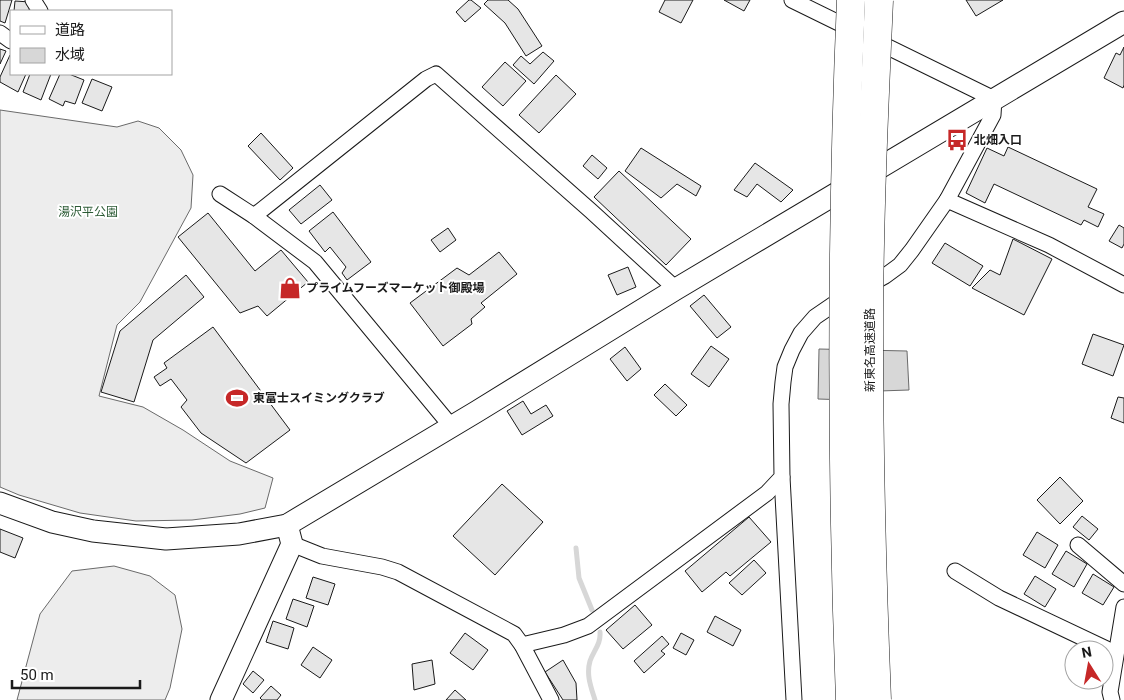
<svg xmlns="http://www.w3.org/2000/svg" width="1124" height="700" viewBox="0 0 1124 700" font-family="Roboto,'Noto Sans JP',sans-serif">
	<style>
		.built { fill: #ededed; stroke: #6a6a6a }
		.water { fill: #d7d7d7; stroke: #6a6a6a }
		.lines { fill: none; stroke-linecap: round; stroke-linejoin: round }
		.stream { stroke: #d7d7d7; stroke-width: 5 }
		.building { fill: #e6e6e6; stroke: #1a1a1a }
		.street-casing { stroke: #1a1a1a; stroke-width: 17 }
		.secondary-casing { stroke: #1a1a1a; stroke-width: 23 }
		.street { stroke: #fff; stroke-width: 15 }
		.secondary { stroke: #fff; stroke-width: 21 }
		.highway-bridge-casing { stroke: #1a1a1a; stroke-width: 29; stroke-linecap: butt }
		.highway-bridge { stroke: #fff; stroke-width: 28 }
		.labels { text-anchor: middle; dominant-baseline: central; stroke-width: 4; stroke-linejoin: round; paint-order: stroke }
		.poi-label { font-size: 12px; font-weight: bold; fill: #1a1a1a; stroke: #fff; text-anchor: start }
		.park-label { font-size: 12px; fill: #2b5a34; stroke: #fff }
		.street-label { font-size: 12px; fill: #1a1a1a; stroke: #fff }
	</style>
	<rect width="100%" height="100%" fill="#fff"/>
	<g class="built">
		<path d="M0,110L117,127L138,121L159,128L181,150L193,175L191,208L140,302L117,325L99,396L143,407L183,430L230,461L273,478L265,508L240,514L192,520L136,521L80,513L19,495L0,487Z"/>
		<path d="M114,566L150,576L175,595L182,629L170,688L165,700H17L40,614L72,571Z"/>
	</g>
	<path class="water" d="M819,349L907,351L909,390L879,391V401L818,399Z"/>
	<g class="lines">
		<g class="stream">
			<path d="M576,548L579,578L592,610"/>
			<path d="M595,700C591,687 586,675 590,661C594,650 601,644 600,632"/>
		</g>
	</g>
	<g class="building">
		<path d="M0,0H12L5,23L0,21Z"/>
		<path d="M469,0H471L481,8L465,22L456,12Z"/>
		<path d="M488,0H508L518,9L542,46L526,56L505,23L484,4Z"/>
		<path d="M665,0H693L681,23L659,12Z"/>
		<path d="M724,0H750L744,11Z"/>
		<path d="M966,0H1003L976,16Z"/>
		<path d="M15,1L30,2L29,11H14Z"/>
		<path d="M1124,47V85L1123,88L1104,78L1116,53L1120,55Z"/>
		<path d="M0,49L6,51L0,64Z"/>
		<path d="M543,52L554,61L534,84L513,65L521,56L530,64Z"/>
		<path d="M10,55L11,56V74H26L18,92L0,82V77Z"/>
		<path d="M505,62L526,81L503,106L482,87Z"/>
		<path d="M30,74H51L41,100L23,92Z"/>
		<path d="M60,74H69L84,80L75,104L65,101L63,106L49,99Z"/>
		<path d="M556,75L576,94L539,133L519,115Z"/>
		<path d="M92,79L112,87L102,111L82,103Z"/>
		<path d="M261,133L293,168L280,180L248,146Z"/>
		<path d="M1008,147L1097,189L1088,207L1104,214L1098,227L1084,220L1081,225L994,184L985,203L966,193L987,148L1004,156Z"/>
		<path d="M641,148L701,186L696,196L677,184L661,198L625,171Z"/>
		<path d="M592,155L607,168L598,179L583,166Z"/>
		<path d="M755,163L793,190L781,202L757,184L747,197L734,190Z"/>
		<path d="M619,171L691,239L666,265L594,197Z"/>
		<path d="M320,185L332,200L301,224L289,210Z"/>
		<path d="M333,212L371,262L347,280L342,273L346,267L330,247L325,252L309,231Z"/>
		<path d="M208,213L255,271L281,250L308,282L267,316L258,306L240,313L178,237Z"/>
		<path d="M1119,225L1124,228V244L1122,248L1109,241Z"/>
		<path d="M448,228L456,240L440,252L431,240Z"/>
		<path d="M1013,239L1052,259L1024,315L972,288L990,270L1000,275Z"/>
		<path d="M945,243L983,266L970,286L932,263Z"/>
		<path d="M499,252L517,274L481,303L485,307L471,319L472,324L443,346L410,303L457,268L469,275Z"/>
		<path d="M628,267L636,287L617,295L608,275Z"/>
		<path d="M186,275L204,297L153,340L134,402L101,392L120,331Z"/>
		<path d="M704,295L731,327L717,338L690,306Z"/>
		<path d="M213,327L290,430L246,463L201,433L181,407L187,400L171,379L160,386L154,377L167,368L164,363Z"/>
		<path d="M1093,334L1124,345L1113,376L1082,364Z"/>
		<path d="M711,346L729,359L709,387L691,374Z"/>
		<path d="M625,347L641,369L627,381L610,359Z"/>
		<path d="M665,384L687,405L676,416L654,395Z"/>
		<path d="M1118,397L1124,398V423L1111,418Z"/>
		<path d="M523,401L531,414L546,405L553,416L522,435L507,411Z"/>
		<path d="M1060,477L1083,501L1060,524L1037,500Z"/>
		<path d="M502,484L543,522L495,575L453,536Z"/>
		<path d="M1082,516L1098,529L1089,540L1073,527Z"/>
		<path d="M749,517L771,542L730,576L726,572L702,592L685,571Z"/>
		<path d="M0,529L23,538L15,558L0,552Z"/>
		<path d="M1037,532L1058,545L1045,568L1023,555Z"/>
		<path d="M1066,551L1087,564L1074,587L1052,574Z"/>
		<path d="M754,560L766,573L742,595L729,583Z"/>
		<path d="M1093,574L1114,587L1103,605L1082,593Z"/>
		<path d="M1035,576L1056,589L1045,607L1024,594Z"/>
		<path d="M313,577L335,584L328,605L306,598Z"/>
		<path d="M293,599L314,606L307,627L286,619Z"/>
		<path d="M635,605L652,625L623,649L606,630Z"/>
		<path d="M715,616L741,630L733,646L707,632Z"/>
		<path d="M273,621L294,628L288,649L266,642Z"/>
		<path d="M465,633L488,650L473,670L450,653Z"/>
		<path d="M681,633L694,640L686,655L673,648Z"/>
		<path d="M662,636L669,644L661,651L665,654L644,673L634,661Z"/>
		<path d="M313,647L332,660L320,678L301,665Z"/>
		<path d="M432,660L435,684L414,690L412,664Z"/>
		<path d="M563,660L576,683L577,700H563L545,672Z"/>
		<path d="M253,671L264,680L253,693L243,684Z"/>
		<path d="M271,686L281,695L277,700H262L260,698Z"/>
		<path d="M455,690L466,700H446Z"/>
	</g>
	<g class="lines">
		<g class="street-casing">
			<g id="street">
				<path d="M33,0L40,11"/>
				<path d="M0,33L11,41"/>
				<path d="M220,194L254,216L315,262L451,426"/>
				<path d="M947,200L1049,245L1124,285"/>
				<path d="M254,216L426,79L436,74L591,211L676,289"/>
				<path d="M782,477L794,700"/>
				<path d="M292,544L322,556L382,567L398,572L514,634L522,645L551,700"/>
				<path d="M1078,545L1124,584"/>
				<path d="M955,571L999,598L1115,653"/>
				<path d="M522,645L564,635L588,626L767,493L782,477L781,404L783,382L785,367L792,350L801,333L815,317L834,304L885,276L900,265L912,250L947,200L993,115L994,99L792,0"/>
				<path d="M1112,700L1110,692L1124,607"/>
			</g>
		</g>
		<g class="secondary-casing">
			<g id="secondary">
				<path d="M0,503L52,522L93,531L166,539L239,534L287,525L476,412L676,289L1124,22"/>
				<path d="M221,700L292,544L287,525"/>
			</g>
		</g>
		<use href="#street" class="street"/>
		<use href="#secondary" class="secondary"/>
		<g class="highway-bridge-casing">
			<g id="highway-bridge">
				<path d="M850,700C841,467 841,233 851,0"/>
				<path d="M877,700C872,578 869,455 869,333C869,222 874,111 879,0"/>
			</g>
		</g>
		<use href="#highway-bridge" class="highway-bridge"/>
	</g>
	<defs>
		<g id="bus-bare" transform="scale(1.725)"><path d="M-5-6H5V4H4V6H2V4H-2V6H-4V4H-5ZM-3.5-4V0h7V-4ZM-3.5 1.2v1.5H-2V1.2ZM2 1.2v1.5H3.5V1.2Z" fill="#c62828" stroke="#fff" stroke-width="2.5" paint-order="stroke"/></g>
		<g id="shop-bare" transform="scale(1.725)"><path d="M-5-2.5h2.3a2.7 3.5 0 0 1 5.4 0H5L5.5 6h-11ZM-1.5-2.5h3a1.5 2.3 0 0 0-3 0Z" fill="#c62828" stroke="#fff" stroke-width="2.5" paint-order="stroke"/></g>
		<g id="stadium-bare" transform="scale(1.725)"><path d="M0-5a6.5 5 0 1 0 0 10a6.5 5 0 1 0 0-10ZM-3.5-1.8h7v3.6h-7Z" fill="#c62828" stroke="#fff" stroke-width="2.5" paint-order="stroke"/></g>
	</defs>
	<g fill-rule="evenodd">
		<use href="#bus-bare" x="957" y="140"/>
		<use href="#shop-bare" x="290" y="288"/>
		<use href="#stadium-bare" x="237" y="398"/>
	</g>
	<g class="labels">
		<g class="poi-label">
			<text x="974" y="140">北畑入口</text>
			<text x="306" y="288">プライムフーズマーケット御殿場</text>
			<text x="253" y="398">東富士スイミングクラブ</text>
		</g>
		<g class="park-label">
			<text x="88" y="212">湯沢平公園</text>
		</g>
		<g class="street-label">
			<text transform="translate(870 350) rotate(-90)">新東名高速道路</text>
		</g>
	</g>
	<rect x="10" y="10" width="162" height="65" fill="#ffffff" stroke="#a3a3a3"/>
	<rect x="20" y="26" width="25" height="8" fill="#ffffff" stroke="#a3a3a3"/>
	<text x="55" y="35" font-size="15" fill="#1a1a1a">道路</text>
	<rect x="20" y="48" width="25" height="15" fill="#d7d7d7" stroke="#a3a3a3"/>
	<text x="55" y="60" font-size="15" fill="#1a1a1a">水域</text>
	<g transform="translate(1089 665) rotate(349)"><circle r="24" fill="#ffffff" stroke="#a3a3a3"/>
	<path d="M0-4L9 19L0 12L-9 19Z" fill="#c62828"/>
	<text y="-8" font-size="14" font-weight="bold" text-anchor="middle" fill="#1a1a1a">N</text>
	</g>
	<path d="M12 680v8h128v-8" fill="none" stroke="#1a1a1a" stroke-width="2.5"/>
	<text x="20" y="680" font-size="15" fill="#1a1a1a" stroke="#ffffff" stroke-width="4" paint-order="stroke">50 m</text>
</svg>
